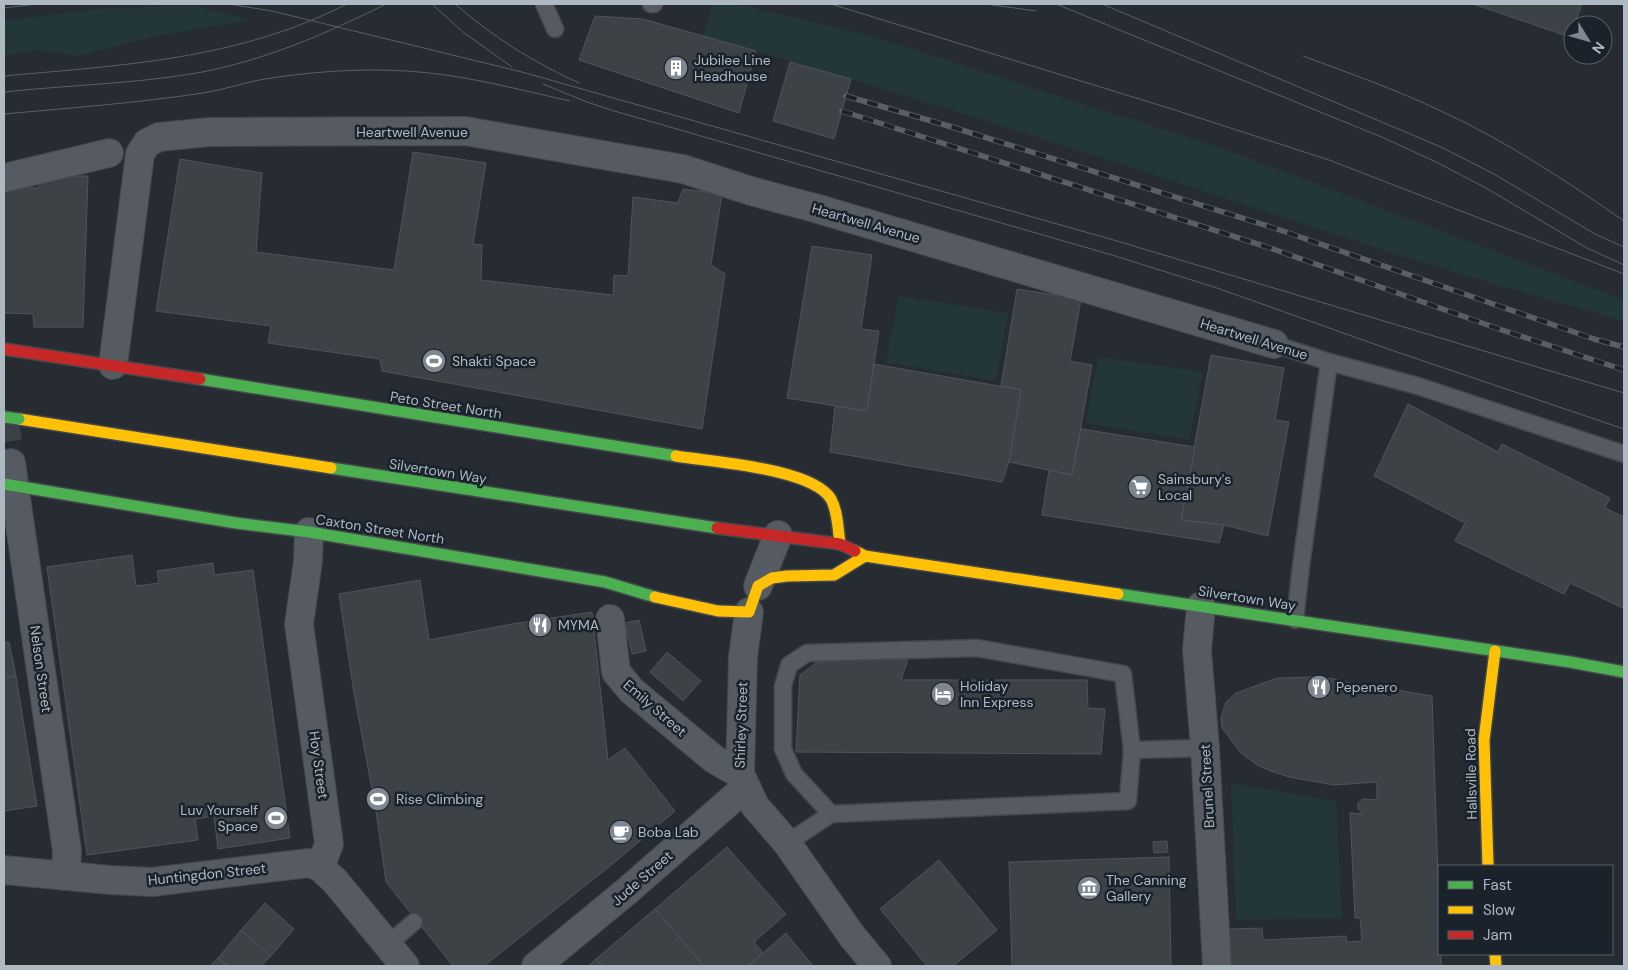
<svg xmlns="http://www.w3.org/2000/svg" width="1628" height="970" viewBox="0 0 1628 970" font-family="'DM Sans',sans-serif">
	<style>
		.green { fill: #243738 }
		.building { fill: #3d4247; stroke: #4e545a }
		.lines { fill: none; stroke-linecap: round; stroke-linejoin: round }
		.street-tunnel { stroke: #3b4148; stroke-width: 28; stroke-dasharray: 28 14; stroke-linecap: butt }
		.lane-casing { stroke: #44484d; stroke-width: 19 }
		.street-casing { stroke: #44484d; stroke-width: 30 }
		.fast-casing { stroke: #44484d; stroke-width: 14 }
		.slow-casing { stroke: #44484d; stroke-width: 14 }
		.jam-casing { stroke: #44484d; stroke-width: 14 }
		.lane { stroke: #565a61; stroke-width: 16 }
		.street { stroke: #565a61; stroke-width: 28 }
		.fast { stroke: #4caf50; stroke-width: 11 }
		.slow { stroke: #ffc107; stroke-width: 11 }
		.jam { stroke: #c62828; stroke-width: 11 }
		.tram { stroke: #5a5f64; stroke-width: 1 }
		.rail-casing { stroke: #5a5f64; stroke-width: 5.5 }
		.rail { stroke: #1a232c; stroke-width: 4; stroke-dasharray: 11; stroke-linecap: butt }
		.fast-bridge-casing { stroke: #43494f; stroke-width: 14; stroke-linecap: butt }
		.fast-bridge { stroke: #4caf50; stroke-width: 11 }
		.labels { text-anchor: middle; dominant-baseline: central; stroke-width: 5; stroke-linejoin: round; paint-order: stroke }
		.poi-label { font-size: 14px; fill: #afb9c4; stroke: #1a232c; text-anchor: start }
		.street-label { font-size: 14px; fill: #afb9c4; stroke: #1a232c }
	</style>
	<rect width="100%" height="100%" fill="#262c32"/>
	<g class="green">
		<path d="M712,4H737L868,35L1224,149L1624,300V321C1555,301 1484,282 1415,260C1178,184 942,103 703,36Z"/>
		<path d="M194,6L251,20L156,36L78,56L38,50L4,55V21L106,8Z"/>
		<path d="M899,296L1008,313L996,381L886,362Z"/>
		<path d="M1098,357L1203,372L1189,440L1086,423Z"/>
		<path d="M1231,783L1336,801L1342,918L1236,920Z"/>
	</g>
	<g class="building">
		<path d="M1473,4H1582L1570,37Z"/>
		<path d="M595,16L643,19L756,51L739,113L579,60Z"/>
		<path d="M790,62L851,79L834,139L773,121Z"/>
		<path d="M413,152L486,163L473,244L482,245L481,280L613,295L614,275L628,276L633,197L678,203L683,189L722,194L711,265L725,274L702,429L382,371L380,359L268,343L271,326L156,311L180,159L262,173L256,252L394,270Z"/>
		<path d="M88,176L83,327H34L33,314L4,313V186L38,188L43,177Z"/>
		<path d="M812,246L872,255L861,329L879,331L867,411L787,398Z"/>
		<path d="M1017,289L1081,299L1070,361L1092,365L1072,475L1009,462L1021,390L1001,386Z"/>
		<path d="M1211,355L1284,368L1275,420L1289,422L1268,536L1224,525L1181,520Z"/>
		<path d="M874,364L1021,390L1009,462L1002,482L830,452L835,406L867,411Z"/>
		<path d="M1408,404L1498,452L1502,444L1610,498L1605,508L1624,517V604L1623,608L1570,583L1564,594L1455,541L1465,523L1374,476Z"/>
		<path d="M1081,429L1195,447L1181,520L1224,525L1219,543L1042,515L1049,470L1072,475Z"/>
		<path d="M132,555L136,586L159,583L157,571L213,563L214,575L253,570L290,838L218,849L214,816L195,819L198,840L87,855L47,567Z"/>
		<path d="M420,580L429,640L512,624L592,612L608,760L625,748L675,811L615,862L484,966H453L386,882L376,811L354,693L339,594Z"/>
		<path d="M639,620L646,651L632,654L625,623Z"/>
		<path d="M4,642H9L16,676L4,678Z"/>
		<path d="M667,652L701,681L683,701L650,672Z"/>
		<path d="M908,659L901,680H1087L1088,708L1105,709L1101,754L796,752L800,675L816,663L827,661Z"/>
		<path d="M16,676L37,806L4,811V678Z"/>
		<path d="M1314,677L1335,679L1357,685L1392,698V689L1432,696L1439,907V954H1441V966H1230L1229,929L1262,928L1263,940L1346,936L1347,942L1362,941L1360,918H1355L1350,813L1363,814L1358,809V803L1363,799L1377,800V782L1334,785L1289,777L1271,771L1257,765L1241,753L1222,728L1221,718L1226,702L1236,693L1277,678Z"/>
		<path d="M1167,841L1168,852L1154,853L1153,842Z"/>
		<path d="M727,847L786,914L754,942L763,953L748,966H704L655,909Z"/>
		<path d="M1169,857L1171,966H1012L1009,862Z"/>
		<path d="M939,860L997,930L953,966H927L880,909Z"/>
		<path d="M265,903L294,929L271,956L241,930Z"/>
		<path d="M655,909L704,966H602L596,959Z"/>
		<path d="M241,930L271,956L261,966H228L218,958Z"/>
		<path d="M786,933L813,966H748L763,953Z"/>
		<path d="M218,958L228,966H210Z"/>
		<path d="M596,959L602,966H588Z"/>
	</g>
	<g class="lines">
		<path class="street-tunnel" d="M4,414L11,463"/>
		<g class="lane-casing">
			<g id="lane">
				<path d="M544,4L555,29"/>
				<path d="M651,4H654"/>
				<path d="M1274,344L1329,362L1418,386L1624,454"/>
				<path d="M1295,620L1301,566L1329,362"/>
				<path d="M831,814L794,774L783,749V686L789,665L807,653L977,648L1123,674L1132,750"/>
				<path d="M787,843L831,814L1128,801L1132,750L1205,748"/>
				<path d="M387,945L414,922"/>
			</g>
		</g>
		<g class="street-casing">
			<g id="street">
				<path d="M4,178L109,153"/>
				<path d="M113,365L140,154L147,143L159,137L210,132L465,131L683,169L751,191L815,208L1274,344"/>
				<path d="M11,463L67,851L66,876"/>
				<path d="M309,532L308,561L299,624L329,844L320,867"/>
				<path d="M758,586L778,535"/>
				<path d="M1201,606L1197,650L1205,748L1217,966"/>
				<path d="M749,612L743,657L740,774L755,806L787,843L852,936L877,966"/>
				<path d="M610,619L616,672L632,691L714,759L740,774"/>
				<path d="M4,870L110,880L152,882L309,863L320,867L335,881L405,966"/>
				<path d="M536,966L627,891L746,787"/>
			</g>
		</g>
		<g class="fast-casing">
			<g id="fast">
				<path d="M200,379L676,456"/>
				<path d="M331,468L717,528"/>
				<path d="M4,484L236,523L309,532L605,582L655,597"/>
				<path d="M1118,594L1570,662L1624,672"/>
			</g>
		</g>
		<g class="slow-casing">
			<g id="slow">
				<path d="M19,419L331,468"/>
				<path d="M676,456C712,462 812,468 831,499C838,512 838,530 840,544"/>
				<path d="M855,551L865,556L1118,594"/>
				<path d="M655,597L718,611L749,612L758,586L772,578L787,576L834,575L865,556"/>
				<path d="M1488,866L1484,740L1495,651"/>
				<path d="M1495,954L1496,966"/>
			</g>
		</g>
		<g class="jam-casing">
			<g id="jam">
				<path d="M4,349L200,379"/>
				<path d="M717,528L840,544L855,551"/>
			</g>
		</g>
		<use href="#lane" class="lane"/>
		<use href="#street" class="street"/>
		<use href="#fast" class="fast"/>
		<use href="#slow" class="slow"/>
		<use href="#jam" class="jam"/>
		<g class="tram">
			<path d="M228,4L272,11L522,72L1117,241L1624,393"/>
			<path d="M432,4L463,32L512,67"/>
			<path d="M455,4C493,37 533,62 579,83"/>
			<path d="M831,4L1175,110L1329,160L1624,274"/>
			<path d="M986,4L1036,11"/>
			<path d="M1056,4L1384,138L1436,162L1486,188L1587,248L1624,265"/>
			<path d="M1102,4L1441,147L1494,174L1595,234L1624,247"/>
			<path d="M4,8L37,4"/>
			<path d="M1303,56C1349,73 1397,90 1441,111C1506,141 1565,180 1624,221"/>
			<path d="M4,76C123,65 237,60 347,4"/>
			<path d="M543,84L587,102L611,110L1112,255L1217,288L1391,350L1624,429"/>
			<path d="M4,92C68,85 133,84 197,73C263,61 326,34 386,4"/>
			<path d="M4,114C70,108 137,103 203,93C222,90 240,84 259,80C307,72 357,68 406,71C461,74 516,89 570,101"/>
		</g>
		<g class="rail-casing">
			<g id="rail">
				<path d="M846,96L952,127L1280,230L1594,339L1624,347"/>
				<path d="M842,111L1273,249L1502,330L1624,370"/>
			</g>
		</g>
		<use href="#rail" class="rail"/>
		<g class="fast-bridge-casing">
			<path id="fast-bridge" d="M4,417L19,419"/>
		</g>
		<use href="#fast-bridge" class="fast-bridge"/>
	</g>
	<defs>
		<g id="building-disc" transform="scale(1.25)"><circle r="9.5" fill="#7f8891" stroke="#1a232c"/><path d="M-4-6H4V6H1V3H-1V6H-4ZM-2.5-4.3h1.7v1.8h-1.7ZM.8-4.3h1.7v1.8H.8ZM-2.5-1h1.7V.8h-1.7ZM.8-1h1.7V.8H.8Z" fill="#fff"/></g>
		<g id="stadium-disc" transform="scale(1.25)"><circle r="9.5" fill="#7f8891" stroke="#1a232c"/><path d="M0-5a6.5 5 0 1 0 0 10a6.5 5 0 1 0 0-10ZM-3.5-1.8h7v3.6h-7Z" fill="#fff"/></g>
		<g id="supermarket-disc" transform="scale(1.25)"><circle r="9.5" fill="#7f8891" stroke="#1a232c"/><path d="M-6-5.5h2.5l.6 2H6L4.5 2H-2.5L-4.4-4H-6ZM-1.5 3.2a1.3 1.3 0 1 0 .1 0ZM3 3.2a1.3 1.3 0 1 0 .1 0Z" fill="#fff"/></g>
		<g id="restaurant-disc" transform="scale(1.25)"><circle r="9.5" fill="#7f8891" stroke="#1a232c"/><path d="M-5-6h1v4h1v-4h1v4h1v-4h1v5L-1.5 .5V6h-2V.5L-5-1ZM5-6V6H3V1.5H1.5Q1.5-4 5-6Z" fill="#fff"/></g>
		<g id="hotel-disc" transform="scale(1.25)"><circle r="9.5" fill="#7f8891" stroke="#1a232c"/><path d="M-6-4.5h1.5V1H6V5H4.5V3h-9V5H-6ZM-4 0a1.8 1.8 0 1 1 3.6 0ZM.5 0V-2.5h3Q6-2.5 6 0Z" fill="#fff"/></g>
		<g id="cafe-disc" transform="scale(1.25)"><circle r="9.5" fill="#7f8891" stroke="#1a232c"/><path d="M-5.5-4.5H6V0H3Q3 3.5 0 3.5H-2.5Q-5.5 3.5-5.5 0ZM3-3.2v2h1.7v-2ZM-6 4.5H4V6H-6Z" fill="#fff"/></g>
		<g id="museum-disc" transform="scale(1.25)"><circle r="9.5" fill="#7f8891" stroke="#1a232c"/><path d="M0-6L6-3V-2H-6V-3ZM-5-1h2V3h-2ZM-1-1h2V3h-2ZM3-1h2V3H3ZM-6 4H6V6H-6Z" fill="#fff"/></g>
	</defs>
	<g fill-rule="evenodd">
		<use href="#building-disc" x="676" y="68"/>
		<use href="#stadium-disc" x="434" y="361"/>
		<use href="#supermarket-disc" x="1140" y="487"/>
		<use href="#restaurant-disc" x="540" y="625"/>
		<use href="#restaurant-disc" x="1319" y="687"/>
		<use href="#hotel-disc" x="943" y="694"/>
		<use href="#stadium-disc" x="378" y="799"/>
		<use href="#stadium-disc" x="276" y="818"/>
		<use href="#cafe-disc" x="621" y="832"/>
		<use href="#museum-disc" x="1089" y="888"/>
	</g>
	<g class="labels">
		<g class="poi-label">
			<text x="694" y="60">Jubilee Line<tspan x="694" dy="16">Headhouse</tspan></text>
			<text x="452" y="361">Shakti Space</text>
			<text x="1158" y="479">Sainsbury's<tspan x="1158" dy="16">Local</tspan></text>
			<text x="558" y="625">MYMA</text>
			<text x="960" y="686">Holiday<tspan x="960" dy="16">Inn Express</tspan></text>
			<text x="1336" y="687">Pepenero</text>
			<text x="396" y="799">Rise Climbing</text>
			<text x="258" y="810" text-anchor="end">Luv Yourself<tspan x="258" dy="16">Space</tspan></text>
			<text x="638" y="832">Boba Lab</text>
			<text x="1106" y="880">The Canning<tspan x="1106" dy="16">Gallery</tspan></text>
		</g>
		<g class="street-label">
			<text x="412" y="132">Heartwell Avenue</text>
			<text transform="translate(866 223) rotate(16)">Heartwell Avenue</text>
			<text transform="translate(1254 339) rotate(17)">Heartwell Avenue</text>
			<text transform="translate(446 405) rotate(9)">Peto Street North</text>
			<text transform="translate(438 471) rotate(9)">Silvertown Way</text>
			<text transform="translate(380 529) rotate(9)">Caxton Street North</text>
			<text transform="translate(1247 598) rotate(9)">Silvertown Way</text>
			<text transform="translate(41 669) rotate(82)">Nelson Street</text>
			<text transform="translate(655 708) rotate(41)">Emily Street</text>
			<text transform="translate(741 725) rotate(-88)">Shirley Street</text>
			<text transform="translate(319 765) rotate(82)">Hoy Street</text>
			<text transform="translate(1471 774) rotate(-91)">Hallsville Road</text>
			<text transform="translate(1207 786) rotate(-93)">Brunel Street</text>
			<text transform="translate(207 874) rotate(-6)">Huntingdon Street</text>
			<text transform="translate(642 878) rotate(-41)">Jude Street</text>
		</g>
	</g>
	<rect width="1628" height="970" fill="none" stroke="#afb9c4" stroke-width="10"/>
	<rect x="1438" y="865" width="175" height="90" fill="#1a232c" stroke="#565f69"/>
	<rect x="1448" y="881" width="25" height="8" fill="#4caf50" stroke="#565f69"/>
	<text x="1483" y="890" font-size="15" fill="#afb9c4">Fast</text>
	<rect x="1448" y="906" width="25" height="8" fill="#ffc107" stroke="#565f69"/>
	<text x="1483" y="915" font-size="15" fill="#afb9c4">Slow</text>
	<rect x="1448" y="931" width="25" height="8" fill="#c62828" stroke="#565f69"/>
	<text x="1483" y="940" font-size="15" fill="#afb9c4">Jam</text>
	<g transform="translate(1588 40) rotate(127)"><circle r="24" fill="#1a232c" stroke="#565f69"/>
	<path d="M0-4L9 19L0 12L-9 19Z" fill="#7f8891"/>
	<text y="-8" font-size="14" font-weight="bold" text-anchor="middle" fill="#afb9c4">N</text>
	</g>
</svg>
